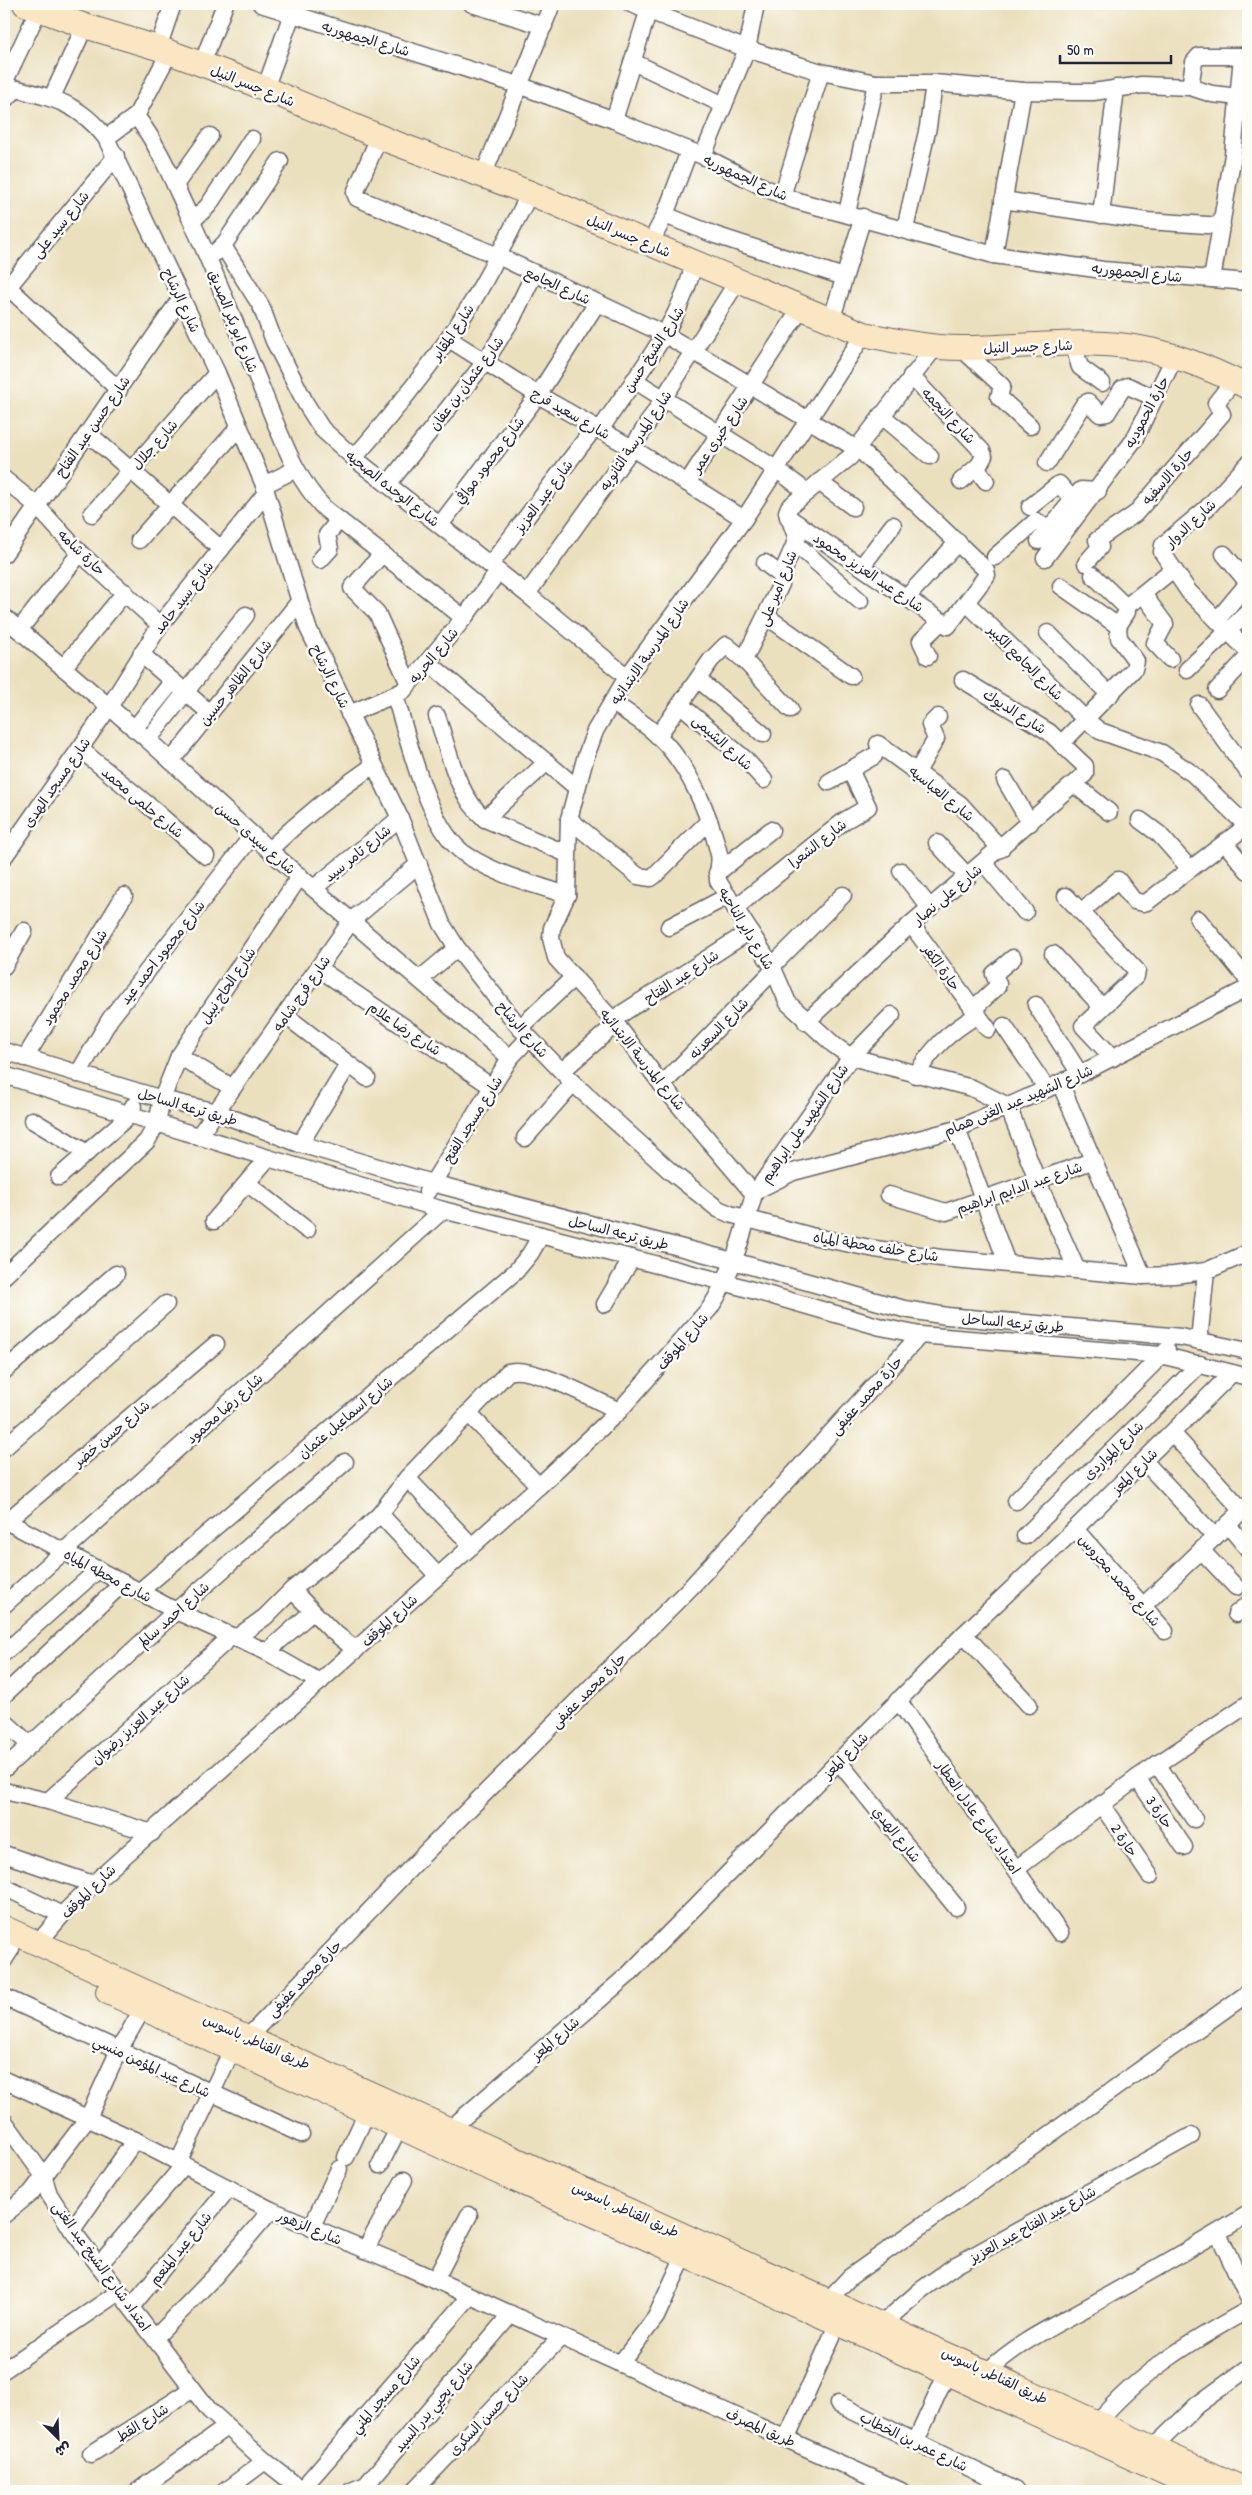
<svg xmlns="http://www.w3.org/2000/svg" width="1252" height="2495" viewBox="0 0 1252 2495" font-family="'Patrick Hand','Playpen Sans Arabic',sans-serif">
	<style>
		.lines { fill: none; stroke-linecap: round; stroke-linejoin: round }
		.street-casing { stroke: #686469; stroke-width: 19 }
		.secondary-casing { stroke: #686469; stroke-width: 26 }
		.street { stroke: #fff; stroke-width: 16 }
		.secondary { stroke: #fbe6c4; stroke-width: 24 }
		.labels { text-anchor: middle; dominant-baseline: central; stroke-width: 5; stroke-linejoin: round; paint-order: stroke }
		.street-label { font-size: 14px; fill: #22223b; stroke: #fdfcf7 }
	</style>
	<rect width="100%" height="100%" fill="#fdfcf7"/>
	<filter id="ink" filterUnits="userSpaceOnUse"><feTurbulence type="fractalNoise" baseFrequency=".02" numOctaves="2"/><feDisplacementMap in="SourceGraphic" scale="10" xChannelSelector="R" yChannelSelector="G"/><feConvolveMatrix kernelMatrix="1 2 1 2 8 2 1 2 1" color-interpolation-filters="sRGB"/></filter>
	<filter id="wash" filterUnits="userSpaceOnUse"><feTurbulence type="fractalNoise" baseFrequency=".0096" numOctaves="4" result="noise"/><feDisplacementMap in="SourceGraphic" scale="20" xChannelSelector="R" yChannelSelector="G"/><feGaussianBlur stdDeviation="1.12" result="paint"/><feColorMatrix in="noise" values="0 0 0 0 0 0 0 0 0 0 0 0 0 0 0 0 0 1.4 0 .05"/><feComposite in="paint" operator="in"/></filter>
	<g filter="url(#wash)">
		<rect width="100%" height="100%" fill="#ebe0be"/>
	</g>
	<g filter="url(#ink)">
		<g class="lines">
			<g class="street-casing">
				<g id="street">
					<path d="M261,4L521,86L614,120L703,156L765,188L794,200L994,255L1103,270L1248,282"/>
					<path d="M472,4L544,26"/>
					<path d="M631,4L747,49L821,72L876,83H934L1023,91L1075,92H1093L1142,85L1190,87L1212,94L1248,98"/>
					<path d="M158,48L173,4"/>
					<path d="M633,62L724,105"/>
					<path d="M202,64L225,4"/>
					<path d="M4,83L39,9"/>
					<path d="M4,86C47,96 78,101 106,138L217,373L264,485L308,628L400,818L442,924L457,948L520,1028L573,1083L670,1171L718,1209L730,1214L811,1236L875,1249L941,1258L1143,1276L1174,1275L1206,1271L1248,1253"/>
					<path d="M1190,87L1194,62L1199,56H1248"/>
					<path d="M265,89L292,14"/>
					<path d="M52,97L85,26"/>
					<path d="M4,100L17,89"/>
					<path d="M136,116C159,146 172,179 188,213C215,272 239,332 263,392C280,433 294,477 325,509L464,618"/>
					<path d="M614,120L649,9"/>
					<path d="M379,137L355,193L357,198L498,256L664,334L693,351L862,452L986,570L987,575L948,626L788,517"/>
					<path d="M106,138L136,116L169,53"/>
					<path d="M703,156L747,49L756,4"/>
					<path d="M483,176L552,4"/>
					<path d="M175,185L210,136"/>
					<path d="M782,196L821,72"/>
					<path d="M1003,200L1147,221L1222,226"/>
					<path d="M847,213L876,83"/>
					<path d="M665,215L715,235L844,277"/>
					<path d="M1101,215L1116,88"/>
					<path d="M192,221L208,206L252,139"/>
					<path d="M905,229L928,127L934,83"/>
					<path d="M650,244L665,215L689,151"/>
					<path d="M223,246L261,306L274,341L306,404L322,429L354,458L527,594L627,677"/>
					<path d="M215,253L225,243L280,161"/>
					<path d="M994,255L1023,91"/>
					<path d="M1212,279L1233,155L1242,56"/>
					<path d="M8,287L119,390"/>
					<path d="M4,292L116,156"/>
					<path d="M831,321L863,217"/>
					<path d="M449,339L538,395L632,448L744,519"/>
					<path d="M1073,344L1080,367L1102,383"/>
					<path d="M961,348L1002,386L999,397L1030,426"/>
					<path d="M911,376L982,451L984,456L977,469L986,481"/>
					<path d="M634,380L776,469L807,492"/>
					<path d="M881,415L930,456"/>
					<path d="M600,430C635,377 680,325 694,263"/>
					<path d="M88,433L221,549"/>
					<path d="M354,458C397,409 437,359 471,304C493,268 511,230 530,193"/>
					<path d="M1047,463L1084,404L1088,402L1100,414L1107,413L1122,389L1128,386L1155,398"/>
					<path d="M1248,464L1207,508L1163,545L1162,552L1189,592L1248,651"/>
					<path d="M4,479L36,505L80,553L160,625"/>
					<path d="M961,481L978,466"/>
					<path d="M819,482L853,507"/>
					<path d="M687,483L801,308"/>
					<path d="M388,484L485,362L512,319L534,274"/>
					<path d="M264,485L296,469"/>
					<path d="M1030,507L1059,484L1073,500"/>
					<path d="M92,514L217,373"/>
					<path d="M440,525L538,395L597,303"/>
					<path d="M139,540L239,427"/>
					<path d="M1039,541L1081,490L1098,491"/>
					<path d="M795,543L860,601"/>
					<path d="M4,554L181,298"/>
					<path d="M382,554L352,588L377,613L409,684"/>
					<path d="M995,557L1036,521L1049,530"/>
					<path d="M1045,558L1134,440L1175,356"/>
					<path d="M320,560L330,549L327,535L339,520"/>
					<path d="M765,563L783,577"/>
					<path d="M1086,563L1100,547L1097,540L1135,514L1222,414L1216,403L1234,380"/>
					<path d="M490,565L595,427"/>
					<path d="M862,566L893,525"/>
					<path d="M1093,575L1126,607"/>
					<path d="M1061,586L1118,626"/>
					<path d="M527,594L632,448L737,282"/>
					<path d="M1143,594L1165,624L1155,643L1170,659"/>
					<path d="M907,597L958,542"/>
					<path d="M967,603L1086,720L1100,731L1162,753L1193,774L1247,826"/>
					<path d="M766,616L851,676"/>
					<path d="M4,617L148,740L269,850L510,1058"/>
					<path d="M1218,619L1248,583L1224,554"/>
					<path d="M1118,626L1127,612L1126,607L1172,570"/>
					<path d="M19,630L80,553"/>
					<path d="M1048,633L1110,695"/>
					<path d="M141,654L210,713"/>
					<path d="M928,656L921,641L942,621"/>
					<path d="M428,662L577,788"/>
					<path d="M63,668L125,592"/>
					<path d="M1187,670L1248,612"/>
					<path d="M699,680L763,734"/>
					<path d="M1217,690L1248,657"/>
					<path d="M395,696C409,740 428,832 468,856C498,875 533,884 567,895"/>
					<path d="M612,702C627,713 645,723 658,736C689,765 709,813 719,854C721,863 717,871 718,881L772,966L788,1003L834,1045L851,1057L972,1088L1008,1106L1037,1180L1077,1270"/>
					<path d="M681,705L745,759L764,780"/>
					<path d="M1199,705L1248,772"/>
					<path d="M790,709L744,660L781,584L786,564L797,539L787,512L789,507L850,457L936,346"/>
					<path d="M349,714L403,691L464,618L498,572"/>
					<path d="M437,716C449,751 456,794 485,819L567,854"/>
					<path d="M134,729L173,681"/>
					<path d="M658,736L711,660L726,645L744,660"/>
					<path d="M148,740L246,615"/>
					<path d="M878,744L960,804L1001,849"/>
					<path d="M1061,744L1134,669L1136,661L1119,638L1118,626"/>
					<path d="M80,749L147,804L206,856"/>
					<path d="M171,761L299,602"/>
					<path d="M917,772L936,739L930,725L938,717"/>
					<path d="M1005,780L1030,823"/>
					<path d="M829,782L874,756"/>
					<path d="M1074,784L1109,812"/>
					<path d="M485,819L547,762"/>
					<path d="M569,819L638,876L651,878L655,875L709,821"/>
					<path d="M1140,820L1159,834L1190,869"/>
					<path d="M937,843L968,877"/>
					<path d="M1225,843L1248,871"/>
					<path d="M269,850C302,818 336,791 374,765"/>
					<path d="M4,857L109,707L160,625L266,493"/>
					<path d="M984,863L1025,912"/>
					<path d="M901,871L930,908"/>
					<path d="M717,873L771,830"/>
					<path d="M314,888L400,818"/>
					<path d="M1066,896L1137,971L1136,976L1083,1026L1113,1058"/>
					<path d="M735,908L844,821L868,807L850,770"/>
					<path d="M1081,912L1118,880L1134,901L1143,903L1147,902L1248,825"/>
					<path d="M1198,919L1248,980"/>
					<path d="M911,924L988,1029"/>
					<path d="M669,927L728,896"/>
					<path d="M1053,954L1102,1007"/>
					<path d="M4,966L24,931"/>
					<path d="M772,966L843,895"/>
					<path d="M318,968L492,1087"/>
					<path d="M420,979L457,948"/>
					<path d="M1036,1005L1080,1074"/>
					<path d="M973,1009L997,987L998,984L994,974L1013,958"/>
					<path d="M286,1016L367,1078"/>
					<path d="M612,1020L750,931"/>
					<path d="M806,1022L911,924L1085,774V766L1049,732L963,680"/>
					<path d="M1004,1026L1047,1089"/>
					<path d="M520,1028L574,977"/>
					<path d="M4,1051L162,1099L216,1112L300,1144L432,1183L733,1261L904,1309L947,1316L1181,1337L1248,1351"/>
					<path d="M179,1056L233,1088"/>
					<path d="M25,1058L124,896"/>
					<path d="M562,1071L616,1024"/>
					<path d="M78,1074L110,1019L252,836"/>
					<path d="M4,1075L268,1158L443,1210L724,1282L881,1327L920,1335L1161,1355L1248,1377"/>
					<path d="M916,1075C932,1048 950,1031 978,1015"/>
					<path d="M1060,1083L1143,1276"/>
					<path d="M662,1085L773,971"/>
					<path d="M32,1120L87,1153"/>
					<path d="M957,1129L1007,1263"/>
					<path d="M198,1137L352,920L419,864"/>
					<path d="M525,1138L573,1083"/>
					<path d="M300,1144L348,1065"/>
					<path d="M59,1177L131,1114L133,1106"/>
					<path d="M247,1183L307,1230"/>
					<path d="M760,1186L851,1057L892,1015"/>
					<path d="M427,1192L510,1058L529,1038"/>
					<path d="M754,1194L662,1085L616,1024L556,958L551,938L552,928L567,895L569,819L585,759L595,731L627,677L744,519L864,334"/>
					<path d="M889,1195L946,1212L1092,1161"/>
					<path d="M214,1221L268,1158"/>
					<path d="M4,1276L147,1141L157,1123L162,1099L179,1056L300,876"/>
					<path d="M605,1304L632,1258"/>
					<path d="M1199,1341L1206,1271"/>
					<path d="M4,1371L116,1274"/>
					<path d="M468,1413L539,1486"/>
					<path d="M1172,1433L1243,1511"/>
					<path d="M4,1448L166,1304"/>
					<path d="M1144,1461L1215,1537"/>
					<path d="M407,1478L472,1546"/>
					<path d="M1016,1501L1167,1350"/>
					<path d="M380,1514L438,1576"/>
					<path d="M4,1520L176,1611L267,1652L320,1682"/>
					<path d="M6,1522L216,1344"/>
					<path d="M1228,1525L1248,1549"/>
					<path d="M1075,1529L1165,1631"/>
					<path d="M1025,1536L1200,1364"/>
					<path d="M1201,1550L1236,1587"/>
					<path d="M292,1590L331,1630L356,1650"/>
					<path d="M140,1591L516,1271L530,1254L541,1235"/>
					<path d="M4,1605L443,1210"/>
					<path d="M1143,1606L1248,1505"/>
					<path d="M1236,1614L1248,1604"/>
					<path d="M964,1634L1029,1705"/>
					<path d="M236,1638L265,1617L292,1590L344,1548L380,1514L407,1478L508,1372C531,1364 595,1400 619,1411"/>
					<path d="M267,1652L312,1612"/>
					<path d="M4,1653L99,1569"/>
					<path d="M4,1695L123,1583"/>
					<path d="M898,1700L1060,1933"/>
					<path d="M4,1721L30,1745"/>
					<path d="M839,1762L956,1907"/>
					<path d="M1157,1764L1194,1819"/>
					<path d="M4,1769L176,1611L345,1462"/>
					<path d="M1137,1778L1184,1847"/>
					<path d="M4,1791L48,1801L152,1833"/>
					<path d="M48,1801L232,1636"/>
					<path d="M1101,1804L1150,1876"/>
					<path d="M4,1854L93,1884"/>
					<path d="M1016,1869L1137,1778L1248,1704"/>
					<path d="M4,1887L62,1915"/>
					<path d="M38,1943L62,1915L93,1884L539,1486L619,1411L710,1308C732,1275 743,1233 754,1194L757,1190L793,1172L957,1129L1080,1074L1248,988"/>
					<path d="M4,1960L11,1949"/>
					<path d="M4,1997L301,2134"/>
					<path d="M248,2037L428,1850L691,1587L920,1335"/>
					<path d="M4,2080L135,2140L271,2210L407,2267L901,2491"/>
					<path d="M4,2121L43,2175L49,2194L72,2230L209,2410L265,2461L303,2491"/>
					<path d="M450,2129L628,1975L964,1634L1075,1529L1232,1373"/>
					<path d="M346,2157L367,2112"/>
					<path d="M178,2163L232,2050"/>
					<path d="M380,2165L399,2127"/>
					<path d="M4,2215L31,2193L88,2118L119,2050L143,2008"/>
					<path d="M311,2228L339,2169"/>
					<path d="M72,2230L135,2140"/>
					<path d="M1218,2233L1248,2297"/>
					<path d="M365,2250L404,2180"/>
					<path d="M99,2265L184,2165"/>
					<path d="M435,2280L469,2215"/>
					<path d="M828,2300L850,2277L1248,1993"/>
					<path d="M131,2307L229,2188"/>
					<path d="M882,2324L921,2290L956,2265L1191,2136"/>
					<path d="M155,2338L214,2277L271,2210"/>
					<path d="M620,2364L656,2317L685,2254"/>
					<path d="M4,2370L119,2292"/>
					<path d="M988,2371C1021,2339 1061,2323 1100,2300C1150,2272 1200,2244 1248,2214"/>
					<path d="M838,2404L1017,2491"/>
					<path d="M1097,2423C1137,2374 1193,2340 1248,2310"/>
					<path d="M786,2439L842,2314"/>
					<path d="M916,2441L947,2373"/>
					<path d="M1152,2449L1197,2405L1248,2368"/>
					<path d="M91,2454L193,2389"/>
					<path d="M138,2491L226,2427"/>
					<path d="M225,2491L265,2461"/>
					<path d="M300,2491L470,2296"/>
					<path d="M351,2491L366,2485L511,2314"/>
					<path d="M414,2491L561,2337"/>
				</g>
			</g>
			<g class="secondary-casing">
				<g id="secondary">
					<path d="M25,4L85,26L158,48L242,79L392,142L530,193L864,334C896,341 929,348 962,348C1016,348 1072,339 1126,346C1170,351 1209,368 1248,387"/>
					<path d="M4,1928L1248,2491"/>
					<path d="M108,1992L469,2159L838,2323L1205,2491"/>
				</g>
			</g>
			<use href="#street" class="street"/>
			<use href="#secondary" class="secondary"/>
		</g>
	</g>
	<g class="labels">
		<g class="street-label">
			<text transform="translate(366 38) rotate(17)">شارع الجمهوريه</text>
			<text transform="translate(253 85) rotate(22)">شارع جسر النيل</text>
			<text transform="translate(746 177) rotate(25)">شارع الجمهوريه</text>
			<text transform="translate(60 224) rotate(-51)">شارع سيد على</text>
			<text transform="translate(629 235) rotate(23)">شارع جسر النيل</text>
			<text transform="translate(1137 272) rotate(6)">شارع الجمهوريه</text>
			<text transform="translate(558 285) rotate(25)">شارع الجامع</text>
			<text transform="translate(182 300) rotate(65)">شارع الرشاح</text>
			<text transform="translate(234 321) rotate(68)">شارع ابو بكر الصديق</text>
			<text transform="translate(452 332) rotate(-56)">شارع المقابر</text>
			<text transform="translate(1028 346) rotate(-2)">شارع جسر النيل</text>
			<text transform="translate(653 349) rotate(-57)">شارع الشيخ حسن</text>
			<text transform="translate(466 383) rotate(-53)">شارع عثمان بن عفان</text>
			<text transform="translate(1146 412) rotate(-62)">حارة الحموديه</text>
			<text transform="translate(571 413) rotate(30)">شارع سعيد فرج</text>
			<text transform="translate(949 415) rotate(47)">شارع النجمه</text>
			<text transform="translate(92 426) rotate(-55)">شارع حسن عبد الفتاح</text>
			<text transform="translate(719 434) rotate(-56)">شارع خيرى عمر</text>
			<text transform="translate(635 440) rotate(-56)">شارع المدرسة الثانويه</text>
			<text transform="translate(154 444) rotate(-48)">شارع جلال</text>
			<text transform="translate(489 460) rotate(-53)">شارع محمود موافي</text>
			<text transform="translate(1167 476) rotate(-49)">حارة الاسفيه</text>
			<text transform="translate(393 488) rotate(38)">شارع الوحده الصحيه</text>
			<text transform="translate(543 496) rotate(-53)">شارع عبد العزيز</text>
			<text transform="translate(1190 523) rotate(-43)">شارع الدوار</text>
			<text transform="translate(82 552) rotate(44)">حارة شامه</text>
			<text transform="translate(869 572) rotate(34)">شارع عبد العزيز محمود</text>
			<text transform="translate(777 588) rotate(-68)">شارع امير على</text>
			<text transform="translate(183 597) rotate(-52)">شارع سيد حامد</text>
			<text transform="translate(649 651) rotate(-55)">شارع المدرسة الابتدائيه</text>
			<text transform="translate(433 655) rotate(-50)">شارع الحريه</text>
			<text transform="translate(1026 662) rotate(45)">شارع الجامع الكبير</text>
			<text transform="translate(331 676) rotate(64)">شارع الرشاح</text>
			<text transform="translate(235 682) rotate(-51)">شارع الظاهر حسين</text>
			<text transform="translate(1015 711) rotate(32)">شارع الديوك</text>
			<text transform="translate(723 742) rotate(42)">شارع الشيمى</text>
			<text transform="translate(56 782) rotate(-55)">شارع مسجد الهدى</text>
			<text transform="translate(942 793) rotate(39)">شارع العباسيه</text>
			<text transform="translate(143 802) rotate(40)">شارع حلمى محمد</text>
			<text transform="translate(256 838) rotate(41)">شارع سيدى حسن</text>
			<text transform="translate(817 843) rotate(-38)">شارع الشعرا</text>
			<text transform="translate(357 853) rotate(-39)">شارع تامر سيد</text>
			<text transform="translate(947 894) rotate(-40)">شارع على نصار</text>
			<text transform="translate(747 928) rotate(59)">شارع داير الناحيه</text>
			<text transform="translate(162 952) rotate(-52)">شارع محمود احمد عيد</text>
			<text transform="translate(942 967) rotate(54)">حارة الكفر</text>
			<text transform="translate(681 976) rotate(-33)">شارع عبد الفتاح</text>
			<text transform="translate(74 977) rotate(-58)">شارع محمد محمود</text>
			<text transform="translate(227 985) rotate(-56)">شارع الحاج نبيل</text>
			<text transform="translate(301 993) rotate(-55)">شارع فرج شامه</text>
			<text transform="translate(405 1028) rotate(34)">شارع رضا علام</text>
			<text transform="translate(718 1028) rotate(-46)">شارع السعدنه</text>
			<text transform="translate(523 1029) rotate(49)">شارع الرشاح</text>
			<text transform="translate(643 1059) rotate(51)">شارع المدرسة الابتدائيه</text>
			<text transform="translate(1018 1100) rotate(-23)">شارع الشهيد عبد الغنى همام</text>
			<text transform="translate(188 1106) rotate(16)">طريق ترعه الساحل</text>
			<text transform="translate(472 1119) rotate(-58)">شارع مسجد الفتح</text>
			<text transform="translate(804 1123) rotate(-55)">شارع الشهيد على ابراهيم</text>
			<text transform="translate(1019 1187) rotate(-19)">شارع عبد الدايم ابراهيم</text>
			<text transform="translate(619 1232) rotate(14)">طريق ترعه الساحل</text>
			<text transform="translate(876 1246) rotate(9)">شارع خلف محطة المياه</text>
			<text transform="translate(1013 1322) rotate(5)">طريق ترعه الساحل</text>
			<text transform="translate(682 1341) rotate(-49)">شارع الموقف</text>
			<text transform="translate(866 1395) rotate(-48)">حارة محمد عفيفى</text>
			<text transform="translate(224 1408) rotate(-42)">شارع رضا محمود</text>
			<text transform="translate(345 1417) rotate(-40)">شارع اسماعيل عثمان</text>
			<text transform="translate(111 1433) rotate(-40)">شارع حسن خضر</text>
			<text transform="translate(1113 1450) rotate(-44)">شارع المواردى</text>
			<text transform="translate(1134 1471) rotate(-45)">شارع المعز</text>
			<text transform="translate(108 1575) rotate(28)">شارع محطه المياه</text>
			<text transform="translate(1120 1580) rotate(49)">شارع محمد محروس</text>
			<text transform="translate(173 1614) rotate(-42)">شارع احمد سالم</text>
			<text transform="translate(389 1620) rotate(-42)">شارع الموقف</text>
			<text transform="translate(588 1690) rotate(-45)">حارة محمد عفيفى</text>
			<text transform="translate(140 1719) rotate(-42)">شارع عبد العزيز رضوان</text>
			<text transform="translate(845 1755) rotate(-46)">شارع المعز</text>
			<text transform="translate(1160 1812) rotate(56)">حارة 3</text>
			<text transform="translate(979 1817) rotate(55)">امتداد شارع عادل العطار</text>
			<text transform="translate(897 1834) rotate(51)">شارع الهدي</text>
			<text transform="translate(1125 1840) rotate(56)">حارة 2</text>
			<text transform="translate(88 1891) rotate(-44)">شارع الموقف</text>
			<text transform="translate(304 1978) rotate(-46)">حارة محمد عفيفى</text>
			<text transform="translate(555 2038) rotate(-41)">شارع المعز</text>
			<text transform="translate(257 2041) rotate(24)">طريق القناطر, باسوس</text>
			<text transform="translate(152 2066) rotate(25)">شارع عبد المؤمن منسي</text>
			<text transform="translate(626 2209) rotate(24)">طريق القناطر, باسوس</text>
			<text transform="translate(1032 2224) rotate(-29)">شارع عبد الفتاح عبد العزيز</text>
			<text transform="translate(310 2227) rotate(23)">شارع الزهور</text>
			<text transform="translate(180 2248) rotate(-51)">شارع عبد المنعم</text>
			<text transform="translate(102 2266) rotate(54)">امتداد شارع الشيخ عبد الغنى</text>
			<text transform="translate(995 2375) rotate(25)">طريق القناطر, باسوس</text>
			<text transform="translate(385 2394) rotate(-49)">شارع مسجد المني</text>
			<text transform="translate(433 2406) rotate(-50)">شارع يحيي بدر السيد</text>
			<text transform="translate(488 2414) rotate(-46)">شارع حسن السكرى</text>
			<text transform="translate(142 2422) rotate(-32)">شارع القط</text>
			<text transform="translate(761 2427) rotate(24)">طريق المصرف</text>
			<text transform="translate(914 2441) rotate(26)">شارع عمر بن الخطاب</text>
		</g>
	</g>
	<rect width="1252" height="2495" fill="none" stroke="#fdfcf7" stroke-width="20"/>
	<g transform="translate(58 2438) rotate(156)" stroke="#fdfcf7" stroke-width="4" paint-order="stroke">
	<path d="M0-4L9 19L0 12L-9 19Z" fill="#22223b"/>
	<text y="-8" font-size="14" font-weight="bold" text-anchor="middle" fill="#22223b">ش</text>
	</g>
	<path d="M1060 55v8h111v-8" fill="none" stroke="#22223b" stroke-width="2.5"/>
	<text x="1067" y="55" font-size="15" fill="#22223b" stroke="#fdfcf7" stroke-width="4" paint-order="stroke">50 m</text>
</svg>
